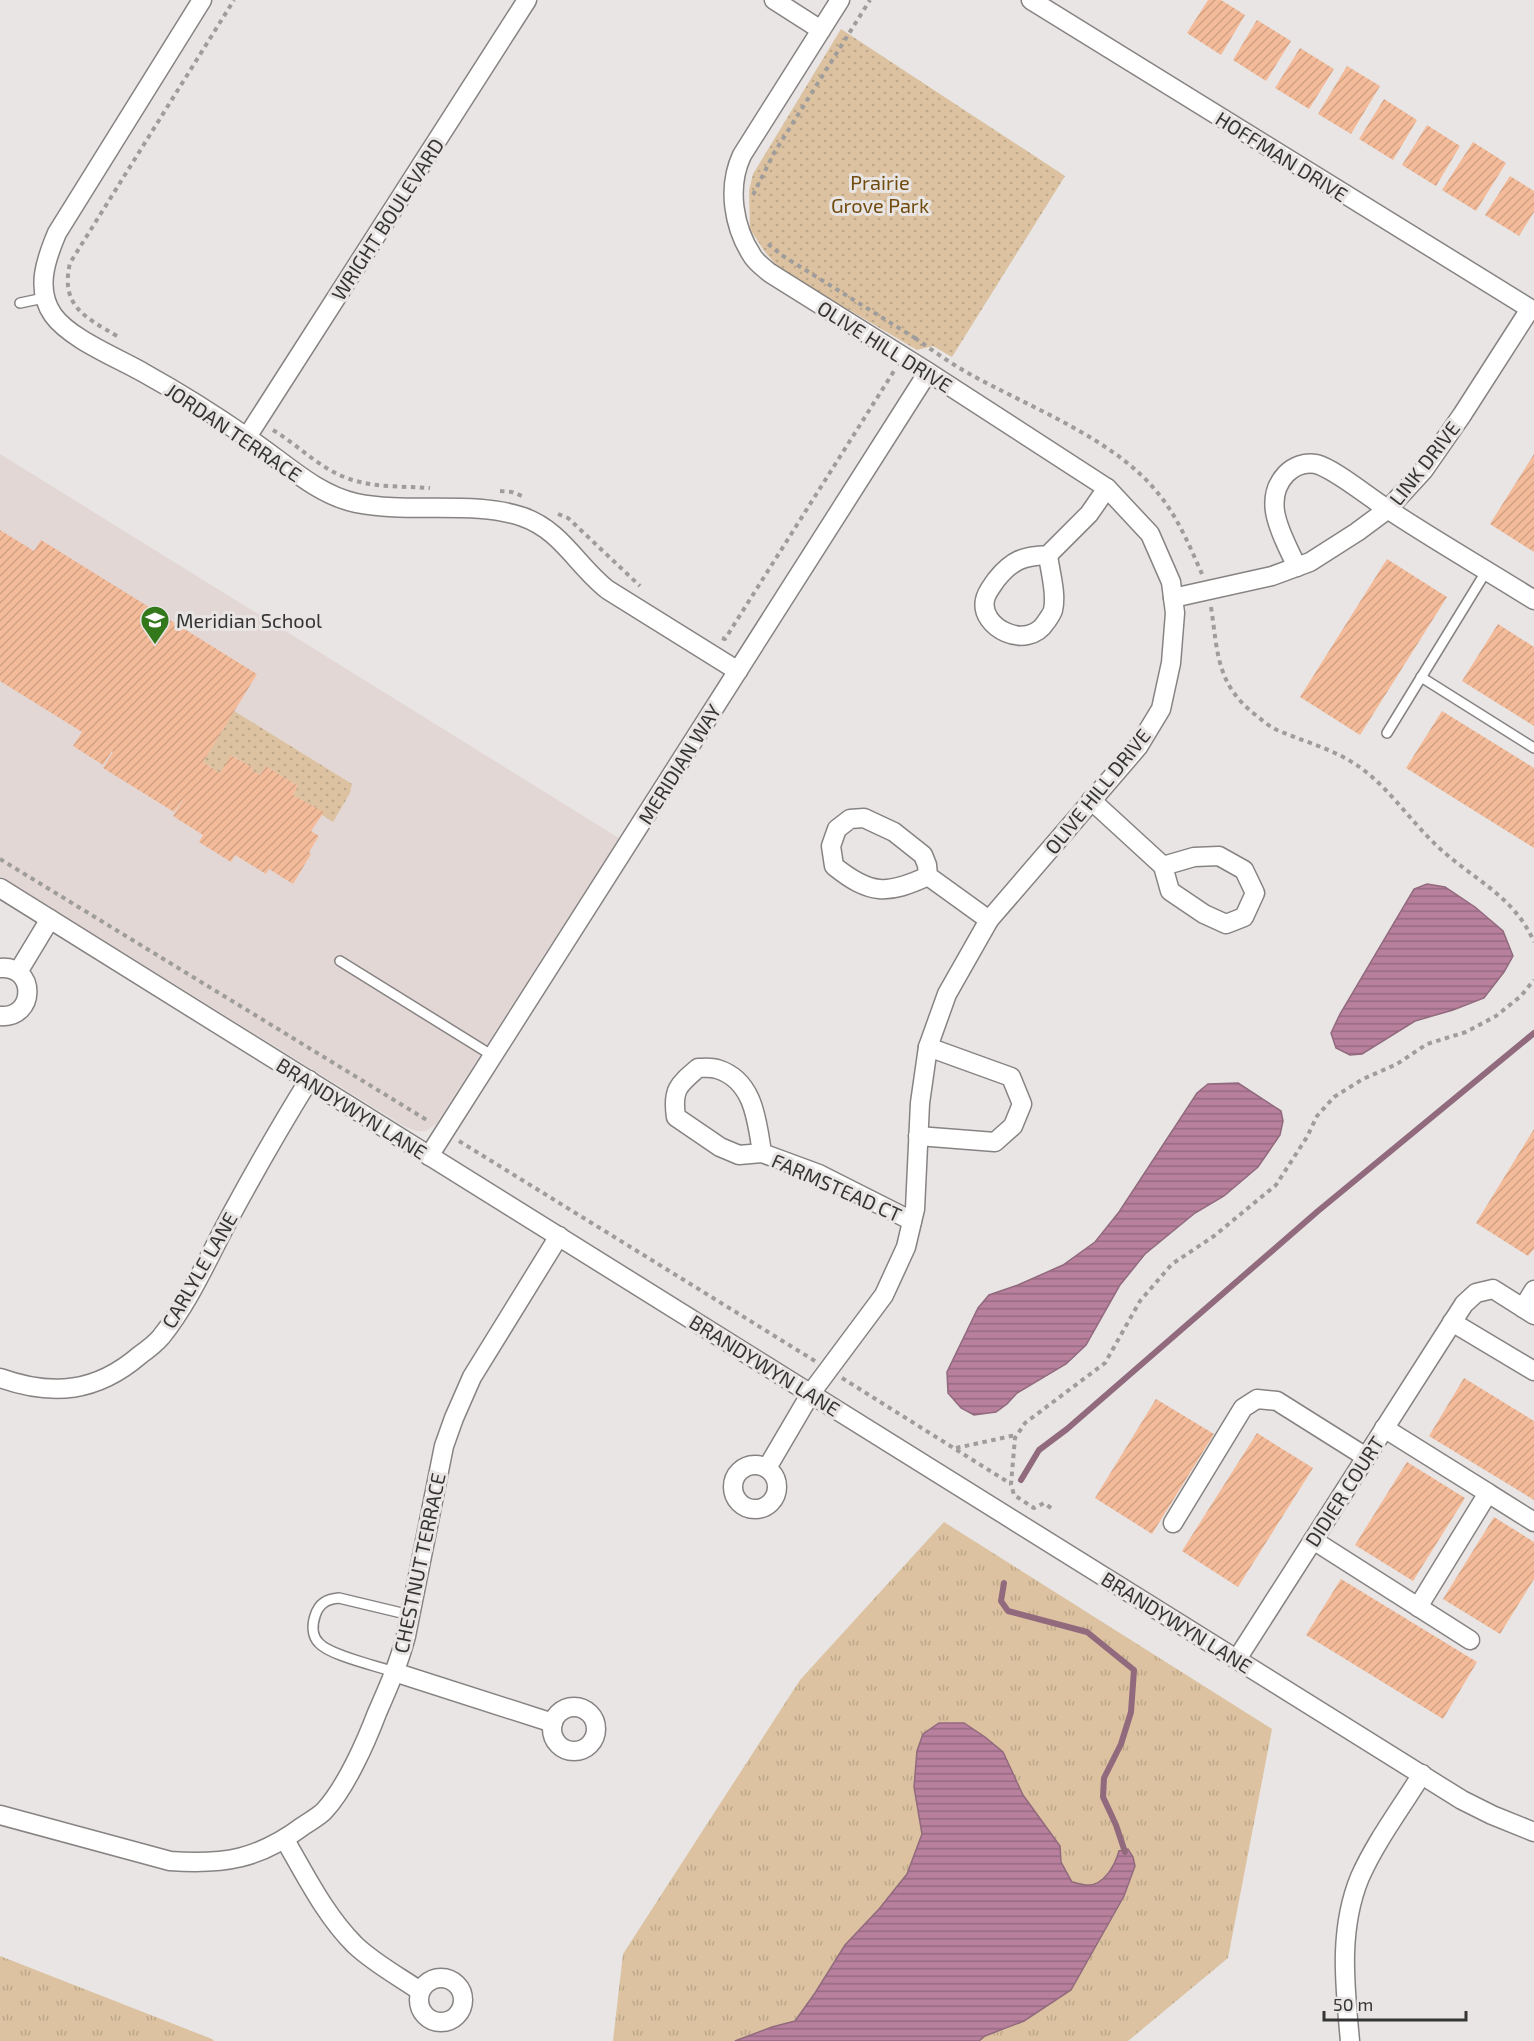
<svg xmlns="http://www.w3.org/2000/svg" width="1534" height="2041" viewBox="0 0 1534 2041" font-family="'Exo 2',sans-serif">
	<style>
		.built { fill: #e3d7d5 }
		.grass { fill: url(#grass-tufts) }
		.park { fill: url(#park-dots) }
		.water { fill: url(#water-rules); stroke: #916a7e; stroke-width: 1.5 }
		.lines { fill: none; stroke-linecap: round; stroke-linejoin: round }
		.stream { stroke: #916a7e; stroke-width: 6 }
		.building { fill: url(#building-hatch) }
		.service-casing { stroke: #878383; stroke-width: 12 }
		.minor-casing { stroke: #878383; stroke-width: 21 }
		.path { stroke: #9f9d9c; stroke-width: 4; stroke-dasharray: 4.5 4.5; stroke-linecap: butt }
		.service { stroke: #fff; stroke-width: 9 }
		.minor { stroke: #fff; stroke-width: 18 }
		.labels { text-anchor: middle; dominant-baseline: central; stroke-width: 6; stroke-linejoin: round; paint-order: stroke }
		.street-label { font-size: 20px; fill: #363535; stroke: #e8e5e4 }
		.park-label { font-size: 20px; fill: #714c10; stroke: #e8e5e4 }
		.poi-label { font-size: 20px; fill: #363535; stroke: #e8e5e4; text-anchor: start }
	</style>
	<defs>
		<pattern id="grass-tufts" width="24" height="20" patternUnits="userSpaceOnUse" patternTransform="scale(1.5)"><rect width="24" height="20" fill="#dcc2a0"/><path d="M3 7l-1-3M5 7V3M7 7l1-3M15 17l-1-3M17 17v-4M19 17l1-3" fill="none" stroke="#bda78a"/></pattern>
		<pattern id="park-dots" width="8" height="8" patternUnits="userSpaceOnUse" patternTransform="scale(1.5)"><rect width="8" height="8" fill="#dcc2a0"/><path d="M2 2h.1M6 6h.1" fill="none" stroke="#bda78a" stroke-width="1.8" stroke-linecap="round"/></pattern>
		<pattern id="water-rules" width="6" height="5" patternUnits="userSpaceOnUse" patternTransform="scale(1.5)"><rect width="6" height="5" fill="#b8809d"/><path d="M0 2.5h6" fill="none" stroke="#966a81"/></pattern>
		<pattern id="building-hatch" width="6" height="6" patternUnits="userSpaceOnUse" patternTransform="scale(1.5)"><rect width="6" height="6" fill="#f3bb99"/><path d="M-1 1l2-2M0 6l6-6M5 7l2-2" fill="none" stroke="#d1a184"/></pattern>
	</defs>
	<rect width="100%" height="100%" fill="#e8e5e4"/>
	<path class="built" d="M0,454L619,838L436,1124L426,1131H416L404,1126L0,876Z"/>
	<g class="grass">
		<path d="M944,1522L1272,1729L1228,1958L1128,2041H613L623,1954L800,1680Z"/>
		<path d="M0,1956L212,2039L214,2041H0Z"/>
	</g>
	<g class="park">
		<path d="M841,29L1065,176L952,357L933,346L917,350L851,311L786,276L765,252L750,229L749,191L753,174Z"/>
		<path d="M234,711L352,784L350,793L333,822L322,815L323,812L293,795L298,786L266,766L260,775L251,770L252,768L232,755L220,773L203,762Z"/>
	</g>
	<g class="water">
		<path d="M1427,884L1445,887L1475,907L1503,931L1513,956L1504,972L1484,998L1453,1010L1415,1021L1362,1054L1350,1055L1336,1048L1331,1033L1340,1014L1414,889Z"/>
		<path d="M1238,1083L1281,1111L1283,1121L1280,1135L1258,1167L1224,1196L1195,1213L1145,1254L1120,1285L1086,1345L1066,1364L1017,1393L1007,1404L996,1412L974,1415L961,1408L948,1393L947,1372L978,1308L989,1295L1018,1285L1063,1265L1095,1242L1119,1212L1197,1093L1208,1084Z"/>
		<path d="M939,1723H964L985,1737L1003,1752L1023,1795L1060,1846L1061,1862L1072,1882C1077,1883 1083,1885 1087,1885C1104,1886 1115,1865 1119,1851L1128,1849L1133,1857L1135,1866L1124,1896L1071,1990L1024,2021L985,2036L979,2041H735L772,2027L795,2021L815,1993L845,1945L879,1909L907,1874L922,1834L914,1787L917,1751L923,1734Z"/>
	</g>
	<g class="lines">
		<g class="stream">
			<path d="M1021,1480L1039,1450L1067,1429L1318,1211L1534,1033"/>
			<path d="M1004,1583L1001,1601L1008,1611L1087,1632L1134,1670L1131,1712L1121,1744L1104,1778L1103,1797L1116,1825L1125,1852"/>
		</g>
	</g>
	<g class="building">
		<path d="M1208,0H1221L1245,15L1221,55L1187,33Z"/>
		<path d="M1257,20L1291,41L1266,81L1233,60Z"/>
		<path d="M1300,48L1334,69L1309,109L1275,88Z"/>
		<path d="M1347,66L1380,86L1351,134L1318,114Z"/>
		<path d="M1384,99L1417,120L1393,160L1359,139Z"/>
		<path d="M1427,125L1460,146L1436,186L1402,165Z"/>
		<path d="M1473,142L1506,163L1476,211L1442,190Z"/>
		<path d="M1510,176L1534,191V212L1519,236L1485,215Z"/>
		<path d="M1534,454V552L1490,524Z"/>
		<path d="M0,530L34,551L41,540L257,674L203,762L220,773L231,755L253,768L251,770L260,775L266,766L298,786L293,795L324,812L311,831L319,836L309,852L311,854L293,884L269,869L266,874L235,855L231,862L199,842L203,835L173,816L186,795L174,812L103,768L113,752L112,751L103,765L73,746L82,732L0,681Z"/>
		<path d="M1387,559L1447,597L1360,735L1300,697Z"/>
		<path d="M1498,624L1534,647V726L1462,681Z"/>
		<path d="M1442,711L1534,768V848L1406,768Z"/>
		<path d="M1534,1129V1249L1528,1256L1476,1223Z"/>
		<path d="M1464,1378L1534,1421V1500L1429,1436Z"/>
		<path d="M1156,1399L1214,1434L1152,1534L1095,1498Z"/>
		<path d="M1257,1433L1313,1468L1238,1587L1182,1551Z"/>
		<path d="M1407,1462L1465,1498L1413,1581L1355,1545Z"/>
		<path d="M1494,1517L1534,1542V1579L1500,1634L1443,1599Z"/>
		<path d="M1341,1579L1477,1662L1443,1719L1306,1635Z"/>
	</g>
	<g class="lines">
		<g class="service-casing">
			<g id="service">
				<path d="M20,303L44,298"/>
				<path d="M1421,677L1534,748"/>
				<path d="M1387,733L1487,570"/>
				<path d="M340,961L493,1056"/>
				<path d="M394,1672C377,1666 329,1655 319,1643C312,1636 312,1625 315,1616C319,1603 327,1599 339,1598L410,1615"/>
			</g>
		</g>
		<g class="minor-casing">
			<g id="minor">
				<path d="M202,0L57,233C46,259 35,289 53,315C70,339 118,358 144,373C180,393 215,415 248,438C283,461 315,494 356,503C409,514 474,500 523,517C561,530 578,567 608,590L738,671"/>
				<path d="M774,0L821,30"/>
				<path d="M1031,0L1534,311"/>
				<path d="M247,437L527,0"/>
				<path d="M1048,555C1050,572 1057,594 1053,610C1052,614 1048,619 1046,622C1027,652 979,627 985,600C986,593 992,586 996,580C1012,560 1023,556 1048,555L1089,514L1107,488"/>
				<path d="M1297,567C1284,538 1260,502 1286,474C1294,466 1305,462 1316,464C1335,469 1367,496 1386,508C1434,540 1485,569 1534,600"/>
				<path d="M1173,598L1272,576L1310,562L1357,532L1388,509L1423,471L1462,415L1530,309"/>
				<path d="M1091,800L1163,866L1170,891L1204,914L1226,924L1244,917L1255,893L1244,870L1219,856L1194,857L1163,866"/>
				<path d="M928,876C887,895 870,895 834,866L831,846L837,829L850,819L864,818L894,832L923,855L927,865L928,876L989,920"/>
				<path d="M0,888L1462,1800L1492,1815L1534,1832"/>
				<path d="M0,968C37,965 36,1019 0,1016"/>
				<path d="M18,972L50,919"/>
				<path d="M918,1136L995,1142L1013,1126L1022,1104L1011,1077L928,1047"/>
				<path d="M762,1153C757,1121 754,1080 717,1069C711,1067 704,1068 698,1068C678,1085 672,1090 676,1117L720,1147L739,1155L762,1153L819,1174L912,1221"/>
				<path d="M429,1156L928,372"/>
				<path d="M1523,1308L1534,1290"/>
				<path d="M1452,1322L1534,1371"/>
				<path d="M0,1378C53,1397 97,1392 140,1355C147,1350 155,1344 161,1337C190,1301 209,1256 231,1215C256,1169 281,1125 309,1080"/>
				<path d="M1384,1428L1488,1493"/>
				<circle cx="755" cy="1487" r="22"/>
				<path d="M767,1468L811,1393L884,1295L906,1247L915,1209L920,1103L928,1047L947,994L989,920L1138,747L1161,709L1171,663L1175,613L1171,582L1150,534L1107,488L928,372L770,273C764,268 757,263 753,257C733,227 727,187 742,155L840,0"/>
				<path d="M1173,1523L1243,1408L1257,1399L1277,1401L1366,1457"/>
				<path d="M1313,1540L1470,1640"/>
				<path d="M1418,1607L1488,1493L1534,1522"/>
				<path d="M1237,1659L1464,1304L1476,1293L1493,1289L1534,1315"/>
				<path d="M394,1672L553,1723"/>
				<circle cx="574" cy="1729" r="22"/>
				<path d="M0,1815L170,1861C224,1865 259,1859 303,1826C310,1821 320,1816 325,1810C346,1787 366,1742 377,1713C388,1688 399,1663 406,1636L444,1446L454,1418L472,1377L559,1236"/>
				<path d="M285,1840C306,1876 325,1915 355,1945C374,1963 398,1976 420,1991"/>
				<circle cx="441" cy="2000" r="22"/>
				<path d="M1350,2041C1345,1986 1338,1930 1360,1877C1376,1841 1401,1808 1422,1774"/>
			</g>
		</g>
		<g class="path">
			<path d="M753,195L774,153L870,0"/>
			<path d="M768,244L783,256L915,338L912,342"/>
			<path d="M117,336C85,317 60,306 70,263L234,0"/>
			<path d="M915,338C932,350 950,363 968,373C1030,408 1117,439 1161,497C1179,520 1190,547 1202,574"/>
			<path d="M273,430C298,445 319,468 347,478C373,488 403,486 430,488"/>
			<path d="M500,491L512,492L522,496"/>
			<path d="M558,514L568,518L640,586"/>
			<path d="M1211,607C1218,653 1216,685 1257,716C1263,721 1269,726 1275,729C1301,741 1331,748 1355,764C1384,782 1409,819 1435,844C1470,878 1514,895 1534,942"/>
			<path d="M722,638L725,639L894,371"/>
			<path d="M0,859L430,1122"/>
			<path d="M459,1141L815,1361"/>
			<path d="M842,1378L1011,1484"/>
			<path d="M956,1448L1016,1435"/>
			<path d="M1051,1508L1044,1503L1034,1508L1014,1495L1011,1484L1015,1438L1025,1423L1105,1363L1140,1301L1172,1264L1214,1236L1276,1185L1307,1137L1317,1116L1334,1097L1363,1079L1397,1064L1427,1044L1466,1032L1496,1016L1521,996L1534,980"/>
		</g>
		<use href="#service" class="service"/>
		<use href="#minor" class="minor"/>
	</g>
	<defs>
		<g id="school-pin" transform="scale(1.5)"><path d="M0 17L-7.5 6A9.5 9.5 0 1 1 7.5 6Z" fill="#33791c" stroke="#e8e5e4"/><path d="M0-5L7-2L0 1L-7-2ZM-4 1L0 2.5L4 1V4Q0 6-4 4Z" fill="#fff"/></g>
	</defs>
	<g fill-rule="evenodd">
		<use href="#school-pin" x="155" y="620"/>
	</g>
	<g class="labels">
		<g class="street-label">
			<text transform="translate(1282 156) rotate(32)">HOFFMAN DRIVE</text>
			<text transform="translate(387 219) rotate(-57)">WRIGHT BOULEVARD</text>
			<text transform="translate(885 346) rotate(32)">OLIVE HILL DRIVE</text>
			<text transform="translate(234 432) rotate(34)">JORDAN TERRACE</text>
			<text transform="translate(1424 463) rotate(-52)">LINK DRIVE</text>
			<text transform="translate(679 764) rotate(-58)">MERIDIAN WAY</text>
			<text transform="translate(1097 791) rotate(-51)">OLIVE HILL DRIVE</text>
			<text transform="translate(352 1108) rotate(32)">BRANDYWYN LANE</text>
			<text transform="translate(837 1187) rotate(24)">FARMSTEAD CT</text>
			<text transform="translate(199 1270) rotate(-60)">CARLYLE LANE</text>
			<text transform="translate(765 1365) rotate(32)">BRANDYWYN LANE</text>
			<text transform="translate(1344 1491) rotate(-57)">DIDIER COURT</text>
			<text transform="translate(419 1563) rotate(-78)">CHESTNUT TERRACE</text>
			<text transform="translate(1177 1622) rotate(32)">BRANDYWYN LANE</text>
		</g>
		<g class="park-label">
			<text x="880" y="182">Prairie<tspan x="880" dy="23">Grove Park</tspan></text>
		</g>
		<g class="poi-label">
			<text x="176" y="620">Meridian School</text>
		</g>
	</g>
	<path d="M1324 2011v9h142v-9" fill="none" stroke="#363535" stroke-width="3"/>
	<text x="1333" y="2011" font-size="18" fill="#363535" stroke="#e8e5e4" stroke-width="4.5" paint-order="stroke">50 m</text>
</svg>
